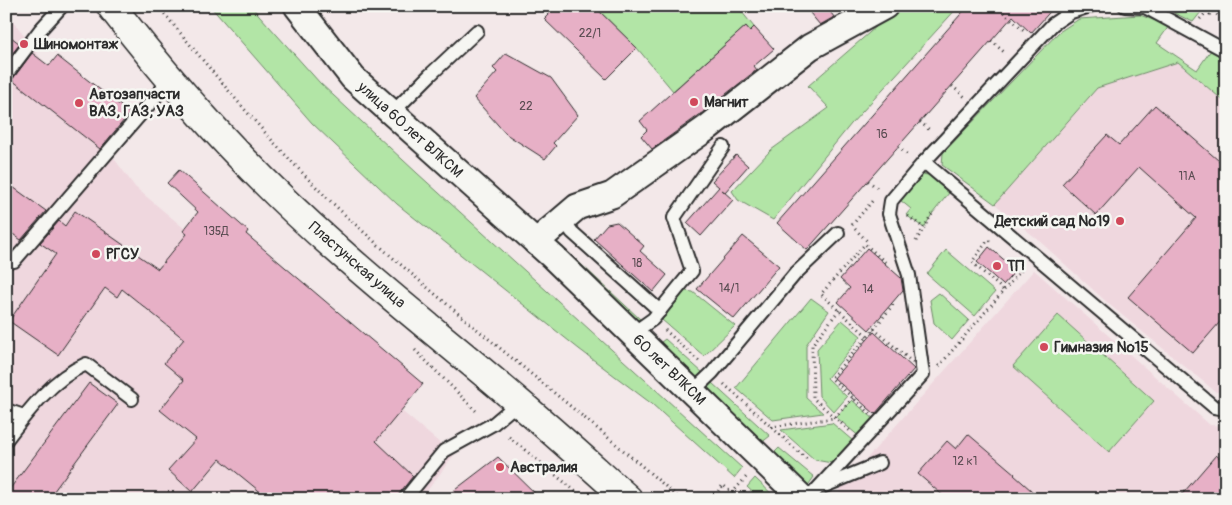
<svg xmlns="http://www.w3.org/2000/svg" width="1232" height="505" viewBox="0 0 1232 505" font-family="Pangolin,sans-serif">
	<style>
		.built { fill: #efd7de }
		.green { fill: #b2e5a6; stroke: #6e8868 }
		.building { fill: #e7b0c6; stroke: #2b2b2b }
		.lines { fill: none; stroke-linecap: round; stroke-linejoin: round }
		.lane-casing { stroke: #2b2b2b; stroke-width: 16 }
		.street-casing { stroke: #2b2b2b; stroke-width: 29 }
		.secondary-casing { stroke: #2b2b2b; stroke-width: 31 }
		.path { stroke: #2b2b2b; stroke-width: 3; stroke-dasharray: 1 4; stroke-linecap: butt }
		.lane { stroke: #f6f6f2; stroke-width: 12 }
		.street { stroke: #f6f6f2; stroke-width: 25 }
		.secondary { stroke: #f6f6f2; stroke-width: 28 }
		.poi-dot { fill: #d1495b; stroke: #f6f6f2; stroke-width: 2 }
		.labels { text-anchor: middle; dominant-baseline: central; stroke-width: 5; stroke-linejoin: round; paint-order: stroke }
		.number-label { font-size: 12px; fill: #5a4c52 }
		.poi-label { font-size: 15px; font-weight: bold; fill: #2b2b2b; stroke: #f6f6f2; text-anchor: start }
		.street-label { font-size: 15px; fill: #2b2b2b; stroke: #f6f6f2 }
	</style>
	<rect width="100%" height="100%" fill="#f3e8e9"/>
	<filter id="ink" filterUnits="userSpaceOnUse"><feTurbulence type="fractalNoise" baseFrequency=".02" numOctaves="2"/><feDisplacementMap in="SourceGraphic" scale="10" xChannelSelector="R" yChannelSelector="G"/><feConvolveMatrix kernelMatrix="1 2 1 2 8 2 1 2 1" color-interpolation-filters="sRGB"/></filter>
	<g filter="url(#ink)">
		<g class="built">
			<path d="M6,11L135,187L454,455L421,499H6Z"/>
			<path d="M1178,62L1226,103V392H1216L1111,306L1036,238L995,204L1097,88Z"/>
			<path d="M1034,270L1210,425L1226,426V499H847L838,491Z"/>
		</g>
		<g class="green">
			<path d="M210,6H251L320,83L417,173L742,468L734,478L652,404L579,349L397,204L312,123Z"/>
			<path d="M594,6H737L754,27L750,31L746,26L673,91L637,48Z"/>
			<path d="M900,6H959L851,124L773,220L738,200L732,191L771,150L829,108L808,86Z"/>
			<path d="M1174,6H1204L1205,7L1193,22L1174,13Z"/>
			<path d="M1140,15L1169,26L1157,43L1197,70L1211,50L1226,58V103L1178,62L1097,88L995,204L942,165L943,153L1059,32L1079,19Z"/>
			<path d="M921,174L929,175L949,193L932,214L924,228L906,215L911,209L900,200Z"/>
			<path d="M554,239L640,319L630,322L548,245Z"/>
			<path d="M946,250L995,292L975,316L927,274Z"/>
			<path d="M685,291L693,292L735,326L704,356L662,320Z"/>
			<path d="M939,293L969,320L952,340L934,323L930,300Z"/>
			<path d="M811,298L829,311L806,345V398L823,413L773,420L736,388Z"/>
			<path d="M1058,315L1154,401L1109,452L1013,366Z"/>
			<path d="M842,320L861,336L827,378L847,397L834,412L819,396L817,349Z"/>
			<path d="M665,339L703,373L696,380L656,346Z"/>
			<path d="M712,383L770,436L761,443L705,391Z"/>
			<path d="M852,400L875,420L861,438L836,417Z"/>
			<path d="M832,423L853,441L832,463L815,460L781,430Z"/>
			<path d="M779,448L814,477L806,488L770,457Z"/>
			<path d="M755,478L777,499H760L747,487Z"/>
		</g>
		<g class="building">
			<path d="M557,6H594L637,48L606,79L544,19Z"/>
			<path d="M819,6H826L834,17L820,25L810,13Z"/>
			<path d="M968,6H1055L1031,33L1013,16L807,250L777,223Z"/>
			<path d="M746,26L750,31L754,27L774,49L754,66L757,70L754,72L698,116L652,149L641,136L647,130L640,121Z"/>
			<path d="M6,33L20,44L6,61Z"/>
			<path d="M32,53L49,66L57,56L130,113L100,149L12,80Z"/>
			<path d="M506,53L551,78L578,115L553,143L556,146L545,159L506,134L474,98L497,72L493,68Z"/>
			<path d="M1155,105L1226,167V315L1193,353L1128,297L1196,218L1139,167L1096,215L1062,184L1107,135L1119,145Z"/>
			<path d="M736,155L748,166L725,192L722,190L733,200L701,236L687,223L719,187L712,181Z"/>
			<path d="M179,170L248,231L246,234L423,384L376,441L413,476L395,499H269L220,459L192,492L168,470L196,439L160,410L184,380L164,363L184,339L122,289L117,297L105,288L58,355L9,321L56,254L40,243L59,221L65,226L75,211L158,269L187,234L183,231L198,212L167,183Z"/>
			<path d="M6,182L46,211L21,240L6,229Z"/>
			<path d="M617,222L644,246L640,251L667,275L653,292L594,239L607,224Z"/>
			<path d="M743,236L779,266L734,319L697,289Z"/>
			<path d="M989,247L1016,270L1003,285L977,262Z"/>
			<path d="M867,248L901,278L903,290L869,330L838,302L850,288L840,279Z"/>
			<path d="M874,332L914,369L875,414L834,378Z"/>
			<path d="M89,383L118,404L48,499H6V494Z"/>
			<path d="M968,434L1015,474L1014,475L1041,499H947L918,474L947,441L956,449Z"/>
			<path d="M1216,455L1226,463V499H1178Z"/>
			<path d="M498,457L541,499H443Z"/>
		</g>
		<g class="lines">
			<g class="lane-casing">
				<g id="lane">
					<path d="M1125,6L1145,7L1226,51"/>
					<path d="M6,75L40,30L62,6"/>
					<path d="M392,113L430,75L477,31"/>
					<path d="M924,162L1214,407L1226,409"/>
					<path d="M563,219L572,232L660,311"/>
					<path d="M14,261L170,80"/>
					<path d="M632,334L653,319L692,271L674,218L723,147"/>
					<path d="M692,392L712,373L795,274L838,233"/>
					<path d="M6,410L24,416"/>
					<path d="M6,440C28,411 52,379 86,364L132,399"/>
					<path d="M822,487L880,463"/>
					<path d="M405,499L444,451L493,424L519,402"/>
					<path d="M808,499L923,374L909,275L889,214L891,201L924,162L1053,24L1071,12L1090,6"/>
				</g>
			</g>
			<g class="street-casing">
				<g id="street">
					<path d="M297,6L353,78L553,257L803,499"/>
					<path d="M536,242L577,207L612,195L707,128L810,47L885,6"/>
				</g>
			</g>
			<g class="secondary-casing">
				<path id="secondary" d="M111,6C179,94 254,177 338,250C396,302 458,350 517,401C555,433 591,466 628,499"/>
			</g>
			<g class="path">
				<path d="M158,6C221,82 283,159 356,225C461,320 574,406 680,499"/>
				<path d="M996,6L1025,31"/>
				<path d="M1207,6L1205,10L1210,14L1213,11L1226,23"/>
				<path d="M1200,19L1211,7"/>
				<path d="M991,41L1004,52"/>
				<path d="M952,86L965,97"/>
				<path d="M920,122L931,131"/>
				<path d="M898,147L909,156"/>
				<path d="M868,181L880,190"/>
				<path d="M908,216L924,228"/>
				<path d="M852,225L874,199"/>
				<path d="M855,229L868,242"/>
				<path d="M916,241L932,214"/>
				<path d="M990,241L988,240L972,262L1003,290"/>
				<path d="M839,310L812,345L813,398L850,431"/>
				<path d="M874,329L920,369L876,419L831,378Z"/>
				<path d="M874,329L895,302"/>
				<path d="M665,330L701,363"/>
				<path d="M867,336L821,294L865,244L886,263"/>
				<path d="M415,350L477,412"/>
				<path d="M939,366L1023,268"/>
				<path d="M724,384L809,461"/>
				<path d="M771,427L834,418L855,396"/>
				<path d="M509,437L585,499"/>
				<path d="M712,499L723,485L732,493L747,476"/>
			</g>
			<use href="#lane" class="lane"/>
			<use href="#street" class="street"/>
			<use href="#secondary" class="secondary"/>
		</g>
	</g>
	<g class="poi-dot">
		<circle cx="24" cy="44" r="5"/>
		<circle cx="694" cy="102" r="5"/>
		<circle cx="79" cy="103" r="5"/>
		<circle cx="1120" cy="221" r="5"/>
		<circle cx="96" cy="254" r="5"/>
		<circle cx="997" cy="266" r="5"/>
		<circle cx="1044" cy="347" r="5"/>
		<circle cx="500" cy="467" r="5"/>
	</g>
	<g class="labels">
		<g class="number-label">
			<text x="590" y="33">22/1</text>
			<text x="526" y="106">22</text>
			<text x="882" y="134">16</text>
			<text x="1187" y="176">11А</text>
			<text x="216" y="231">135Д</text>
			<text x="637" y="263">18</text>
			<text x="729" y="288">14/1</text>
			<text x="868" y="289">14</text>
			<text x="965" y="461">12 к1</text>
		</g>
		<g class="poi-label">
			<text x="34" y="44">Шиномонтаж</text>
			<text x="89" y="94">Автозапчасти<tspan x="89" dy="17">ВАЗ, ГАЗ, УАЗ</tspan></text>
			<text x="704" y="102">Магнит</text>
			<text x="1110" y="221" text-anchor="end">Детский сад №19</text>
			<text x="106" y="254">РГСУ</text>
			<text x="1007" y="266">ТП</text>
			<text x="1054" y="347">Гимназия №15</text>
			<text x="510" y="467">Австралия</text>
		</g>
		<g class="street-label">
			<text transform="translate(410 130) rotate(42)">улица 60 лет ВЛКСМ</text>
			<text transform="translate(357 265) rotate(41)">Пластунская улица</text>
			<text transform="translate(669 370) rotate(44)">60 лет ВЛКСМ</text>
		</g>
	</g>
	<rect width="1232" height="505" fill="none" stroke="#f6f6f2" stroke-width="25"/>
	<rect x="12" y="12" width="1207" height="480" fill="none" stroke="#2b2b2b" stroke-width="2" filter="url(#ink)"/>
</svg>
